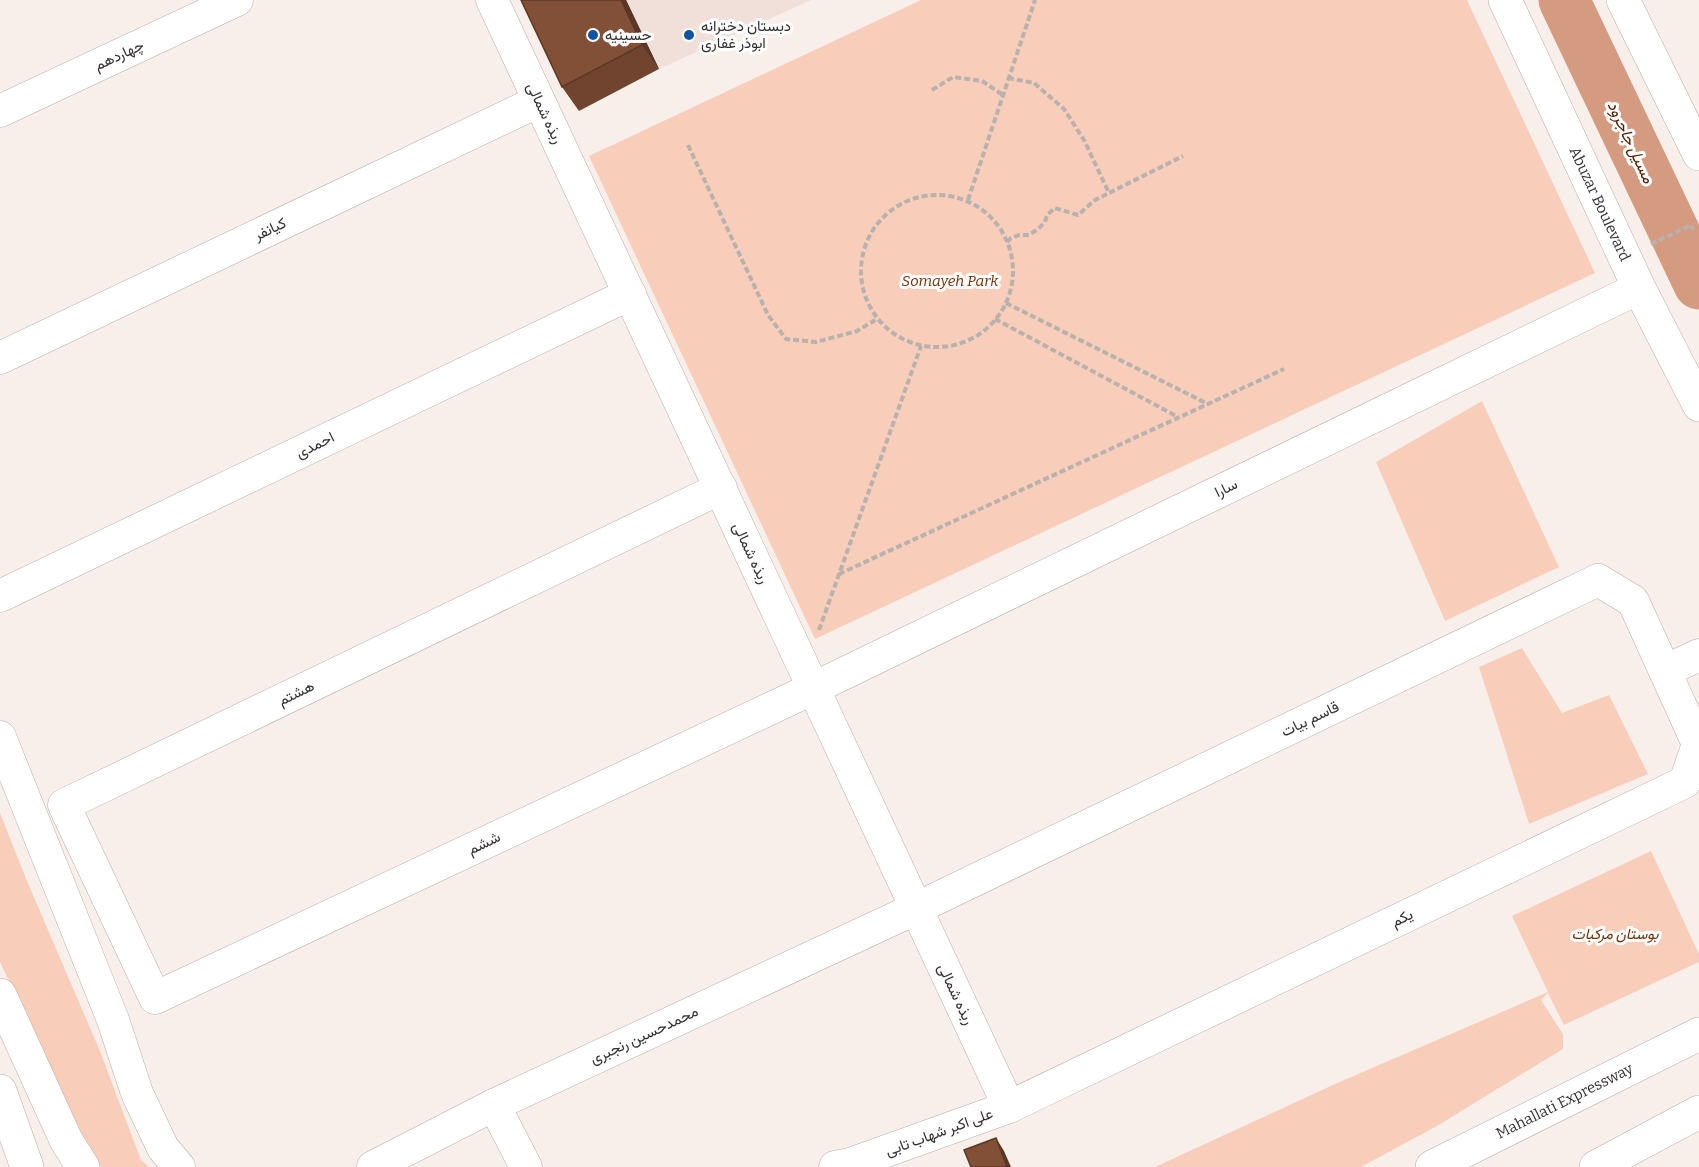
<svg xmlns="http://www.w3.org/2000/svg" width="1699" height="1167" viewBox="0 0 1699 1167" font-family="Bitter,Vazirmatn,serif">
	<style>
		.built { fill: #f1e0da }
		.green { fill: #f8ceba }
		.lines { fill: none; stroke-linecap: round; stroke-linejoin: round }
		.river { stroke: #d49b81; stroke-width: 51 }
		.minor-casing { stroke: #b6aeaa; stroke-width: 33 }
		.major-casing { stroke: #b6aeaa; stroke-width: 34 }
		.highway-casing { stroke: #b6aeaa; stroke-width: 34 }
		.path { stroke: #b8b1ae; stroke-width: 4; stroke-dasharray: 6 3; stroke-linecap: butt }
		.minor { stroke: #fff; stroke-width: 32 }
		.major { stroke: #fff; stroke-width: 33 }
		.highway { stroke: #fff; stroke-width: 33 }
		.wall { fill: #70442f }
		.shaded-wall { fill: #5b3726 }
		.building { fill: #824f37; stroke: #5b3726; stroke-width: 1.5 }
		.poi-dot { fill: #0f54a4; stroke: #fefefe; stroke-width: 2 }
		.labels { text-anchor: middle; dominant-baseline: central; stroke-width: 6; stroke-linejoin: round; paint-order: stroke }
		.poi-label { font-size: 15px; fill: #33302f; stroke: #fefefe; text-anchor: start }
		.street-label { font-size: 15px; fill: #33302f; stroke: #fefefe }
		.park-label { font-size: 15px; font-style: italic; fill: #743006; stroke: #fefefe }
		.water-label { font-size: 16px; font-style: italic; fill: #521e01; stroke: #fefefe }
	</style>
	<rect width="100%" height="100%" fill="#f8efeb"/>
	<path class="built" d="M626,0H811L659,69Z"/>
	<g class="green">
		<path d="M921,0H1467L1595,273L815,639L589,156Z"/>
		<path d="M1482,401L1559,567L1445,621L1376,462Z"/>
		<path d="M1522,648L1562,713L1609,695L1648,774L1529,824L1479,667Z"/>
		<path d="M0,813L27,881L100,1051L141,1160L149,1167H101L88,1147L0,962Z"/>
		<path d="M1651,851L1699,954V962L1564,1025L1548,993L1541,1000L1563,1034V1049L1437,1126L1361,1167H1155L1335,1084L1548,992L1512,916Z"/>
	</g>
	<g class="lines">
		<path class="river" d="M1564,0L1699,284"/>
		<g class="minor-casing">
			<g id="minor">
				<path d="M492,0L1009,1107"/>
				<path d="M0,111L237,0"/>
				<path d="M0,358L539,101"/>
				<path d="M721,488L64,805L155,998L814,688L1639,288"/>
				<path d="M0,596L630,294"/>
				<path d="M1665,671L1699,655"/>
				<path d="M0,737L113,1020L137,1093L163,1148L179,1167"/>
				<path d="M494,1105L526,1167"/>
				<path d="M373,1167L494,1105L917,908L1598,580L1633,601L1698,744L1685,782L1009,1107L850,1164L835,1167"/>
			</g>
		</g>
		<g class="major-casing">
			<g id="major">
				<path id="s1" d="M1505,0L1639,288L1699,405"/>
				<path d="M1623,0L1699,154"/>
			</g>
		</g>
		<g class="highway-casing">
			<g id="highway">
				<path d="M0,995L66,1140L83,1167"/>
				<path d="M0,1091L27,1167"/>
				<path id="s2" d="M1432,1167L1699,1034"/>
				<path d="M1596,1167L1699,1112"/>
			</g>
		</g>
		<g class="path">
			<path d="M1008,78L1034,83L1064,109L1084,140L1109,193L1183,156"/>
			<path d="M932,90L953,77L982,81L1003,95"/>
			<path d="M688,145L768,315L786,339L816,342L857,331L877,319"/>
			<circle cx="937" cy="271" r="76"/>
			<path d="M968,200L1035,0"/>
			<path d="M1007,242L1011,238L1019,235H1029L1038,229L1045,222L1047,215L1055,208L1078,215L1095,200L1109,193"/>
			<path d="M1651,244L1691,225L1693,230"/>
			<path d="M1006,303L1208,404"/>
			<path d="M995,319L1178,417"/>
			<path d="M839,574L1284,369"/>
			<path d="M819,630L921,346"/>
		</g>
		<use href="#minor" class="minor"/>
		<use href="#major" class="major"/>
		<use href="#highway" class="highway"/>
	</g>
	<path class="wall" d="M626,0L659,69L579,111L562,87Z"/>
	<g class="shaded-wall">
		<path d="M621,0H626L659,69L642,45Z"/>
		<path d="M996,1138L1004,1151L1011,1167H1007Z"/>
	</g>
	<g class="building">
		<path d="M521,0H621L642,45L562,87Z"/>
		<path d="M996,1138L1007,1167H971L964,1150Z"/>
	</g>
	<g class="poi-dot">
		<circle cx="593" cy="35" r="6"/>
		<circle cx="689" cy="35" r="6"/>
	</g>
	<g class="labels">
		<g class="poi-label">
			<text x="701" y="26">دبستان دخترانه<tspan x="701" dy="17">ابوذر غفاری</tspan></text>
			<text x="605" y="35">حسینیه</text>
		</g>
		<g class="street-label">
			<text transform="translate(119 55) rotate(-25)">چهاردهم</text>
			<text transform="translate(545 113) rotate(65)">ربذه شمالی</text>
			<text stroke="none"><textPath href="#s1" startOffset="225">Abuzar Boulevard</textPath></text>
			<text transform="translate(270 229) rotate(-25)">کیانفر</text>
			<text transform="translate(315 445) rotate(-26)">احمدی</text>
			<text transform="translate(1226 488) rotate(-26)">سارا</text>
			<text transform="translate(751 553) rotate(65)">ربذه شمالی</text>
			<text transform="translate(296 693) rotate(-26)">هشتم</text>
			<text transform="translate(1310 719) rotate(-26)">قاسم بیات</text>
			<text transform="translate(484 843) rotate(-25)">ششم</text>
			<text transform="translate(1402 918) rotate(-26)">یکم</text>
			<text transform="translate(956 994) rotate(65)">ربذه شمالی</text>
			<text transform="translate(644 1035) rotate(-25)">محمدحسین رنجبری</text>
			<text stroke="none"><textPath href="#s2" startOffset="148">Mahallati Expressway</textPath></text>
			<text transform="translate(939 1132) rotate(-20)">علی اکبر شهاب تابی</text>
		</g>
		<g class="park-label">
			<text x="950" y="281">Somayeh Park</text>
			<text x="1615" y="934">بوستان مرکبات</text>
		</g>
		<g class="water-label">
			<text transform="translate(1631 142) rotate(65)">مسیل جاجرود</text>
		</g>
	</g>
</svg>
